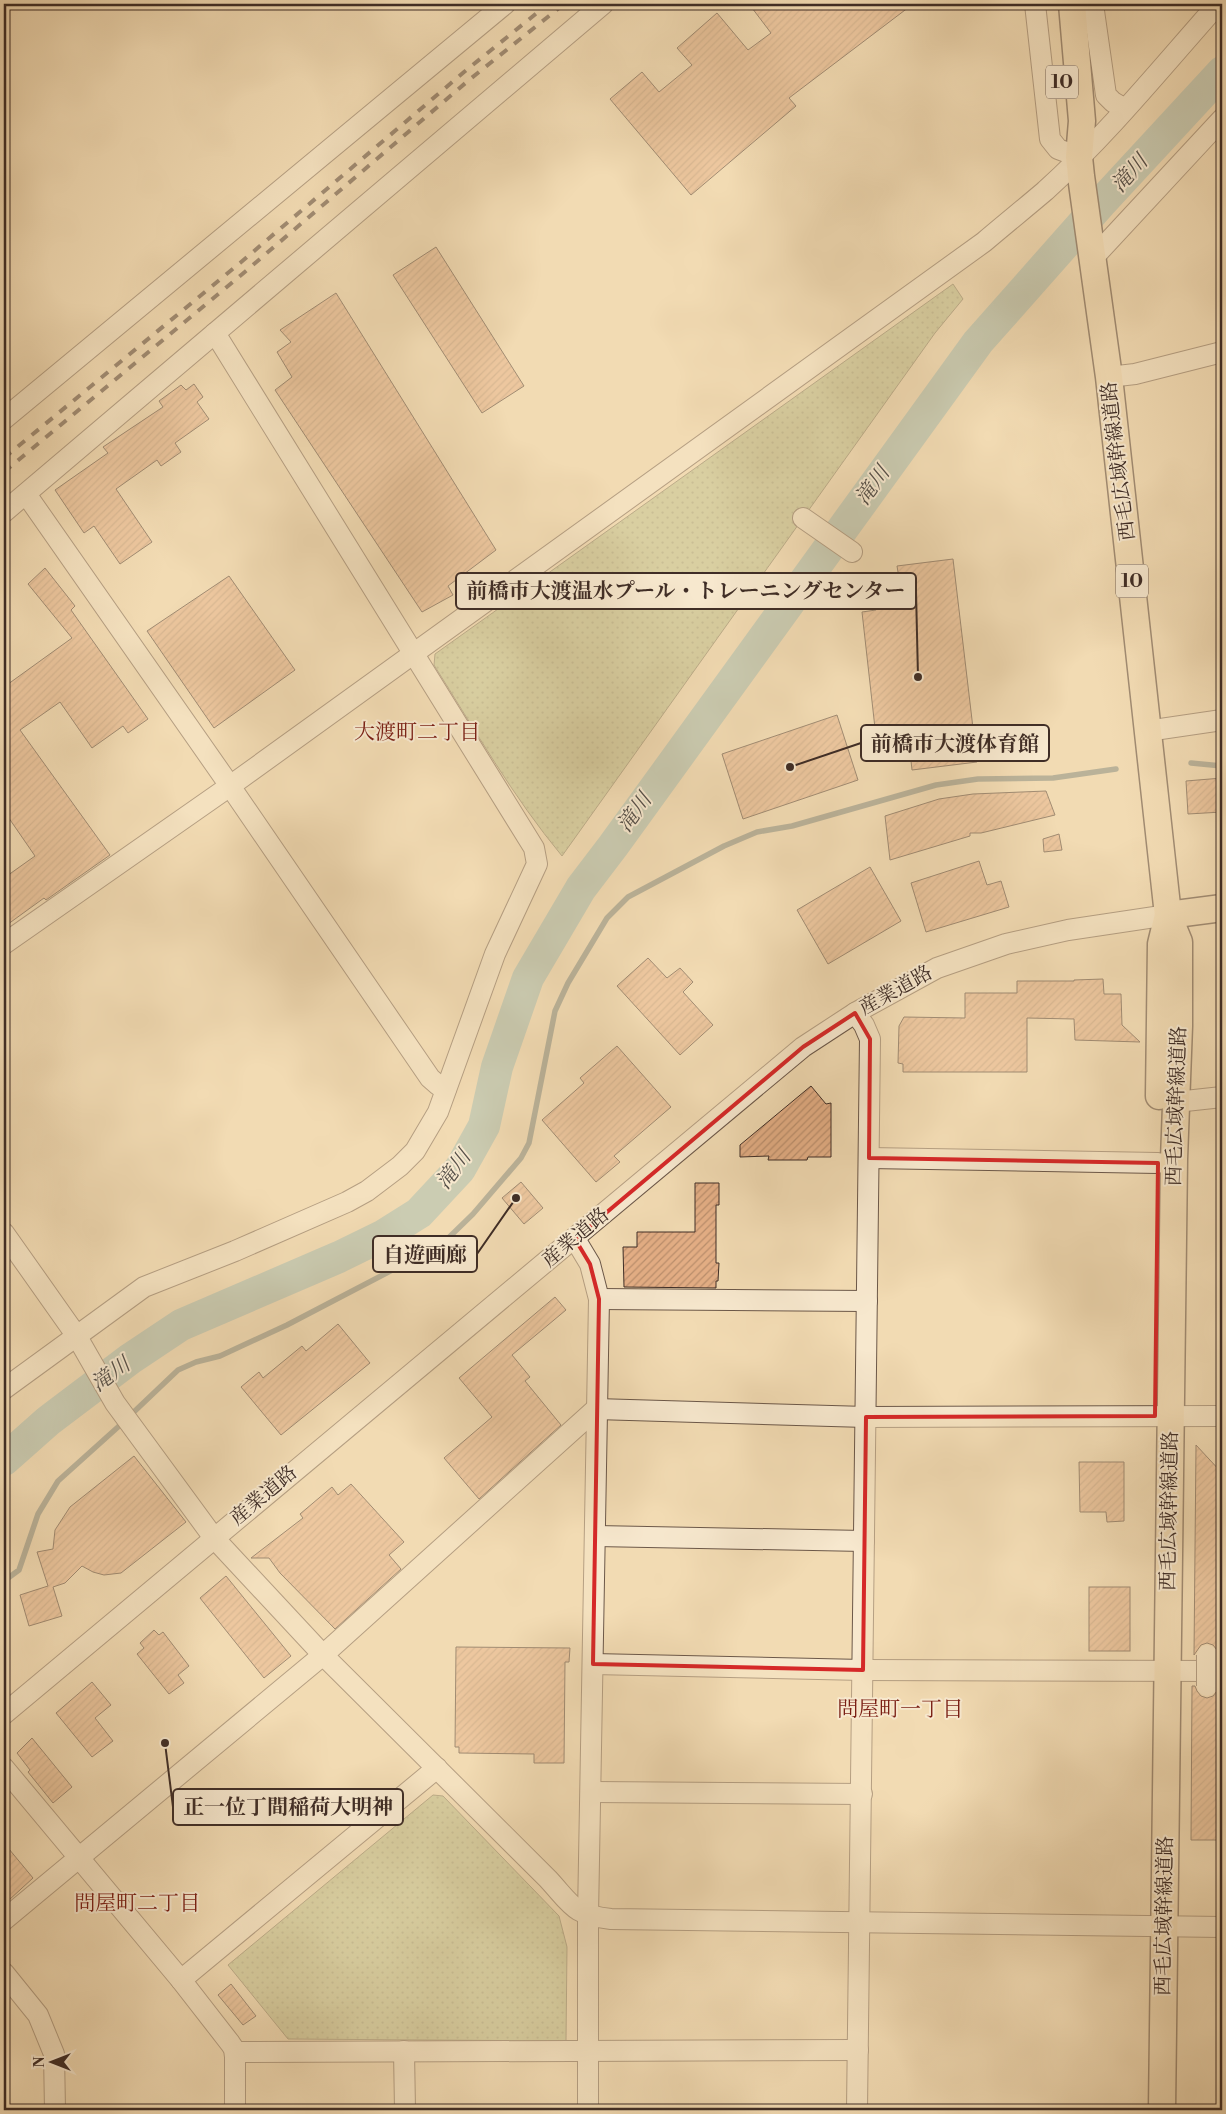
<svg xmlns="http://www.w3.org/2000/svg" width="1226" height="2114" viewBox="0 0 1226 2114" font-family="'Libre Bodoni','Noto Serif JP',serif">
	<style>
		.green { fill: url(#green-dots); stroke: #7d7659 }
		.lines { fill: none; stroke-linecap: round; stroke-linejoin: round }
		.stream { stroke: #77827a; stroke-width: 5.5 }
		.river { stroke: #9cbab2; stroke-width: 32 }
		.building { fill: url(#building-hatch); stroke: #3f2d26 }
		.minor-casing { stroke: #6c5849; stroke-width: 22 }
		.major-casing { stroke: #3f2d26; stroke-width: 29 }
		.minor { stroke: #f7e8ce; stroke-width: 20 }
		.major { stroke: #f2dbb3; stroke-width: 26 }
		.rail { stroke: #3f2d26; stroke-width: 4; stroke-dasharray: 9 9; stroke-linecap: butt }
		.minor-bridge-casing { stroke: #6c5849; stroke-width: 22; stroke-linecap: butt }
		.minor-bridge { stroke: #f7e8ce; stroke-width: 20 }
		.marked { fill: none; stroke: #d62828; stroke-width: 4; stroke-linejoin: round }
		.labels { text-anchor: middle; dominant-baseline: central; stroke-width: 4; stroke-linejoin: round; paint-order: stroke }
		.shield { fill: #f7e8ce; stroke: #766558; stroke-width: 1 }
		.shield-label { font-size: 19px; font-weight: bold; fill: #3f2d26 }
		.street-label { font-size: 20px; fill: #3f2d26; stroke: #f7e8ce }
		.water-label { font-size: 21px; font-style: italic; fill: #565049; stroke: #f7e8ce }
		.neighbourhood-label { font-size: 21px; fill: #7a1f14; stroke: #f7e8ce }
		.leader { fill: none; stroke: #3f2d26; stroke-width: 2 }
		.callout-dot { fill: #3f2d26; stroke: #f7e8ce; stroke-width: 2 }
		.callout { fill: #f7e8ce; stroke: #3f2d26; stroke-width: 2 }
		.callout-label { font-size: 21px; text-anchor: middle; font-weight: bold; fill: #3f2d26 }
	</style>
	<defs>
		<pattern id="green-dots" width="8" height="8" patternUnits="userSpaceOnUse" patternTransform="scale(1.25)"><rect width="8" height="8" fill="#bbc08c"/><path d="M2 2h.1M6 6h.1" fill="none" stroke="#999c72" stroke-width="1.8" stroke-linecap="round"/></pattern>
		<pattern id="building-hatch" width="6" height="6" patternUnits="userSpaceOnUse" patternTransform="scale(1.25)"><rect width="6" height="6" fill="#e6b087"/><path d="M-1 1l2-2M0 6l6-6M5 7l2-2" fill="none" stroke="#bc906e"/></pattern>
	</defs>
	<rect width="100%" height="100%" fill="#f2dbb3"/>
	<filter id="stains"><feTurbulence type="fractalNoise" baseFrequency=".004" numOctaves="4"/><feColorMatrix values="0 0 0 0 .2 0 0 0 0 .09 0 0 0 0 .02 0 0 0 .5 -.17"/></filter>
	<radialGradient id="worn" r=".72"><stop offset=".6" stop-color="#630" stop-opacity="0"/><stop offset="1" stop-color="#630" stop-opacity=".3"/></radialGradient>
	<g class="green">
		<path d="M953,284L963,299L935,333L562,856C513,797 475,730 434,665L435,654Z"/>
		<path d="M433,1795L443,1796L559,1916L567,1947L566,2041L288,2039L228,1965Z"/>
	</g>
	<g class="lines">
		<g class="stream">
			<path d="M1191,763L1222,766"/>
			<path d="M4,1581L19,1570L38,1514L58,1481L118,1427L178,1370L196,1362L220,1356L287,1325L400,1266L437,1249L473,1214L521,1158L529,1143L555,1011L568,983L607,918L628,897L724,846L757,832L792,826L936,785L978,779L1053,778L1116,769"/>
		</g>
		<path class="river" d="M4,1460L48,1421L130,1359L181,1325L339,1257L384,1235L419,1213L460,1169L484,1126L497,1067L528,978L581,888L613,846L978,342L1101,203L1222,72"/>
	</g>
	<g class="building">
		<path d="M749,4H913L789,98L796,106L691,195L610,99L642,72L659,92L692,65L677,48L717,13L748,50L771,33Z"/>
		<path d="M436,247L524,386L482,413L393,275Z"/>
		<path d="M336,293L496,550L448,586L453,595L422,612L275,390L292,377L277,352L291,342L280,330Z"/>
		<path d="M194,384L203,397L197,402L209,419L175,443L181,452L161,466L157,460L116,489L152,542L120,564L94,526L84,533L55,490L108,453L103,447L163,407L159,401L181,385L186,390Z"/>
		<path d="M953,559L977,762L912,770L909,742L877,746L862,612L876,610L875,596L887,594L885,580L899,578L897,566Z"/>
		<path d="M45,568L75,606L71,610L148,719L128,733L123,726L92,748L60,702L20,730L110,855L46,900L44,898L4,927V878L35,856L4,811V687L72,638L28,584Z"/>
		<path d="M229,576L295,670L214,728L147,631Z"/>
		<path d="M837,715L858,780L743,819L722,754Z"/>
		<path d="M1222,778V812L1188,814L1186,781Z"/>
		<path d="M1046,791L1055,815L981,833H970V836L890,860L885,816L939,799L973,794Z"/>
		<path d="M1059,834L1062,850L1044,852L1043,839Z"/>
		<path d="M979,861L987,885L1001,881L1009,907L926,932L911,883Z"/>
		<path d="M870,867L901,921L828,964L797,910Z"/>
		<path d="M648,958L667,978L680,968L693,982L683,992L713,1025L680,1055L617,986Z"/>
		<path d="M1103,979L1104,994H1121L1122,1025L1140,1042L1075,1040L1074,1019L1027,1018V1072H903V1064L898,1063L899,1026L904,1017L965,1018V993H1017V981H1074V980Z"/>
		<path d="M617,1046L671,1107L614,1156L620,1162L596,1182L542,1120L584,1083L580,1078Z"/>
		<path d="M811,1086L826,1104L831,1103V1157H808L807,1160H768L769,1156L740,1157V1145Z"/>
		<path d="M521,1182L543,1208L524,1224L502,1198Z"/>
		<path d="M695,1183H719V1205H716V1263H719L718,1281H716V1288L624,1287L623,1247H637V1232H695Z"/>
		<path d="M555,1297L566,1310L512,1355L530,1377L525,1381L561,1425L479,1499L444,1458L492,1417L459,1378Z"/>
		<path d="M338,1324L370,1363L281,1435L241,1387L259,1372L263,1378L302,1346L306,1351Z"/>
		<path d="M1196,1445L1222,1473V1655H1219L1217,1650L1213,1645L1207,1643L1201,1645L1194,1655Z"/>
		<path d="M134,1456L186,1522L121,1573L104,1575L93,1572L82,1566L65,1583L53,1587L62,1616L29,1626L20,1595L48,1586L37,1552L53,1549L55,1530L70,1507Z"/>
		<path d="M1079,1462H1124V1521L1107,1522L1106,1512H1080Z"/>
		<path d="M351,1484L404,1542L389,1555L401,1569L335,1629L280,1573L269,1558H251L303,1518L300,1514L332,1487L338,1495Z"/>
		<path d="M226,1576L291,1656L264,1678L200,1598Z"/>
		<rect x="1089" y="1587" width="41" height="64"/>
		<path d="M154,1630L159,1635L163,1632L189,1666L178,1675L184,1683L169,1694L137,1654L144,1648L140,1643Z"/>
		<path d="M456,1647L570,1648L569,1662H565L564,1763H534V1754L459,1753V1747H455Z"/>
		<path d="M92,1682L111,1705L95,1718L113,1741L92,1757L56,1713Z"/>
		<path d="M1192,1686H1195L1197,1691L1201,1696L1207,1698L1213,1696L1217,1691L1219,1686H1222V1840H1191Z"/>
		<path d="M32,1738L72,1787L53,1803L28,1772L30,1770L17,1753Z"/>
		<path d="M4,1843L33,1878L9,1900L4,1894Z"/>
		<path d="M231,1984L256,2016L243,2025L218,1995Z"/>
	</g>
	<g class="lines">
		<g class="minor-casing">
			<g id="minor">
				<path d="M1035,4L1050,139L1058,149L1079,157"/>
				<path d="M1093,4L1106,95L1113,102L1125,109"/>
				<path d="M1093,258L1222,119"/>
				<path d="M1109,377L1135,374L1222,352"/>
				<path d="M4,419L505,4"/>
				<path d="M26,494L230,786L430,1078L438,1085L446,1089"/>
				<path d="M4,512L603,4"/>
				<path d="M803,518L852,552"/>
				<path d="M1147,731L1222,720"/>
				<path d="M4,944L230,786L984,242C1004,225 1025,208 1045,191C1108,134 1162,67 1218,4"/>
				<path d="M855,1013L864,1025L870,1039L857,2110"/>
				<path d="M1176,1102L1222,1097"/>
				<path d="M869,1158L1158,1163"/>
				<path d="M4,1233L76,1335L115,1403L214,1538L323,1655L548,1879C572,1905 573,1915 611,1919L1222,1927"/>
				<path d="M575,1239L590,1264L599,1299L588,1916V2110"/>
				<path d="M599,1299L867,1301"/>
				<path d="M4,1389L144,1287L235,1251L347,1202L367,1191L400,1166L415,1151L438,1112L495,954L537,864L534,848L215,333"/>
				<path d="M596,1536L864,1541"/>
				<path d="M593,1664L863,1670L1222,1671"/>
				<path d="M4,1714L803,1047L855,1013L937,968L1006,944L1068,930L1168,915"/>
				<path d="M4,1768L181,1980L230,2043L234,2049L235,2057V2110"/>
				<path d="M592,1792L862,1794"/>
				<path d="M4,1920L323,1655L596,1409L866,1417L1222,1416"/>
				<path d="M4,1973L38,2015L54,2054L55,2110"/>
				<path d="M181,1980L437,1768"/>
				<path d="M234,2049L236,2052L858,2050"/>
				<path d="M404,2051L405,2110"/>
			</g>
		</g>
		<g class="major-casing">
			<g id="major">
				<path d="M1072,4L1082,121L1079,157L1081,176L1109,377L1168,915L1179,942V1026L1174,1159L1162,2110"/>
				<path d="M1168,915L1222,908"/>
				<path d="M1159,1096L1161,944L1168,915"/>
			</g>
		</g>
		<use href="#minor" class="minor"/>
		<use href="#major" class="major"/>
		<g class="rail">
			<path d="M4,458L240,263L464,72L548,4"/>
			<path d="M4,472L240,276L469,80L564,4"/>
		</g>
		<g class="minor-bridge-casing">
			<path id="minor-bridge" d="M1207,1655V1686"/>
		</g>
		<use href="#minor-bridge" class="minor-bridge"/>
	</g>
	<path d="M0 0H1226V2114H0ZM855,1013L870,1039L869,1158L1158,1163L1155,1416L866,1417L863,1670L593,1664L599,1299L590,1264L575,1239L803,1047Z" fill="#f2dbb3" fill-opacity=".55" fill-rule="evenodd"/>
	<path class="marked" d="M855,1013L870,1039L869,1158L1158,1163L1155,1416L866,1417L863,1670L593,1664L599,1299L590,1264L575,1239L803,1047Z"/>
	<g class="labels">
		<g class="shield">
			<rect x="1046" y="65.5" width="32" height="33" rx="4"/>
			<rect x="1116" y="564.5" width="32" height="33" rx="4"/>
		</g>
		<g class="shield-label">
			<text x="1062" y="82">10</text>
			<text x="1132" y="581">10</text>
		</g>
		<g class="street-label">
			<text transform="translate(1119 461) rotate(-97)">西毛広域幹線道路</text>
			<text transform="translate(896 991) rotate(-29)">産業道路</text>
			<text transform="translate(1177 1106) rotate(-88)">西毛広域幹線道路</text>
			<text transform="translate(576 1238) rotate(-40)">産業道路</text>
			<text transform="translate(264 1496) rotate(-40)">産業道路</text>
			<text transform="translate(1170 1511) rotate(-89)">西毛広域幹線道路</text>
			<text transform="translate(1165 1916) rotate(-89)">西毛広域幹線道路</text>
		</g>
		<g class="water-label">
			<text transform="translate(1130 174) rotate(-48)">滝川</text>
			<text transform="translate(873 486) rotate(-54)">滝川</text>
			<text transform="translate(635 813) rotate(-54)">滝川</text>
			<text transform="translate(454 1170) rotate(-53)">滝川</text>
			<text transform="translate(111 1375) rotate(-36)">滝川</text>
		</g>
		<g class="neighbourhood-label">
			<text x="417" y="733">大渡町二丁目</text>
			<text x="900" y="1710">問屋町一丁目</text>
			<text x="137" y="1904">問屋町二丁目</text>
		</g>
	</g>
	<path class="leader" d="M918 677L916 591M790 767L861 743M516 1198L477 1254M165 1743L173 1807"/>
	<g class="callout-dot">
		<circle cx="918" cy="677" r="5"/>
		<circle cx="790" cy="767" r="5"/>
		<circle cx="516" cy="1198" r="5"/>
		<circle cx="165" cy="1743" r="5"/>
	</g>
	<g class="callout">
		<rect x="456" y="573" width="460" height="36" rx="5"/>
		<rect x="861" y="725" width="188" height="36" rx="5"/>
		<rect x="373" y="1236" width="104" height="36" rx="5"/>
		<rect x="173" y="1789" width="230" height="36" rx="5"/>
	</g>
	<g class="callout-label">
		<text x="686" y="598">前橋市大渡温水プール・トレーニングセンター</text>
		<text x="955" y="751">前橋市大渡体育館</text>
		<text x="425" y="1262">自遊画廊</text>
		<text x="288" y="1814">正一位丁間稲荷大明神</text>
	</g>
	<rect width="1226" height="2114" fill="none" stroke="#f2dbb3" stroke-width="20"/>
	<rect x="5" y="5" width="1216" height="2104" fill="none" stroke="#3f2d26" stroke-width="2.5"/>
	<rect x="10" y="10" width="1206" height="2094" fill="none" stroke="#3f2d26"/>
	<g transform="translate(52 2062) rotate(270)" stroke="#f7e8ce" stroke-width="4" paint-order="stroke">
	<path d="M0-4L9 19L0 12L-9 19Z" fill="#3f2d26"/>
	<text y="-8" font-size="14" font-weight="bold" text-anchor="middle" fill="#3f2d26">N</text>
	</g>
	<rect width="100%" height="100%" filter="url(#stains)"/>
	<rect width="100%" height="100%" fill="url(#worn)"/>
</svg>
